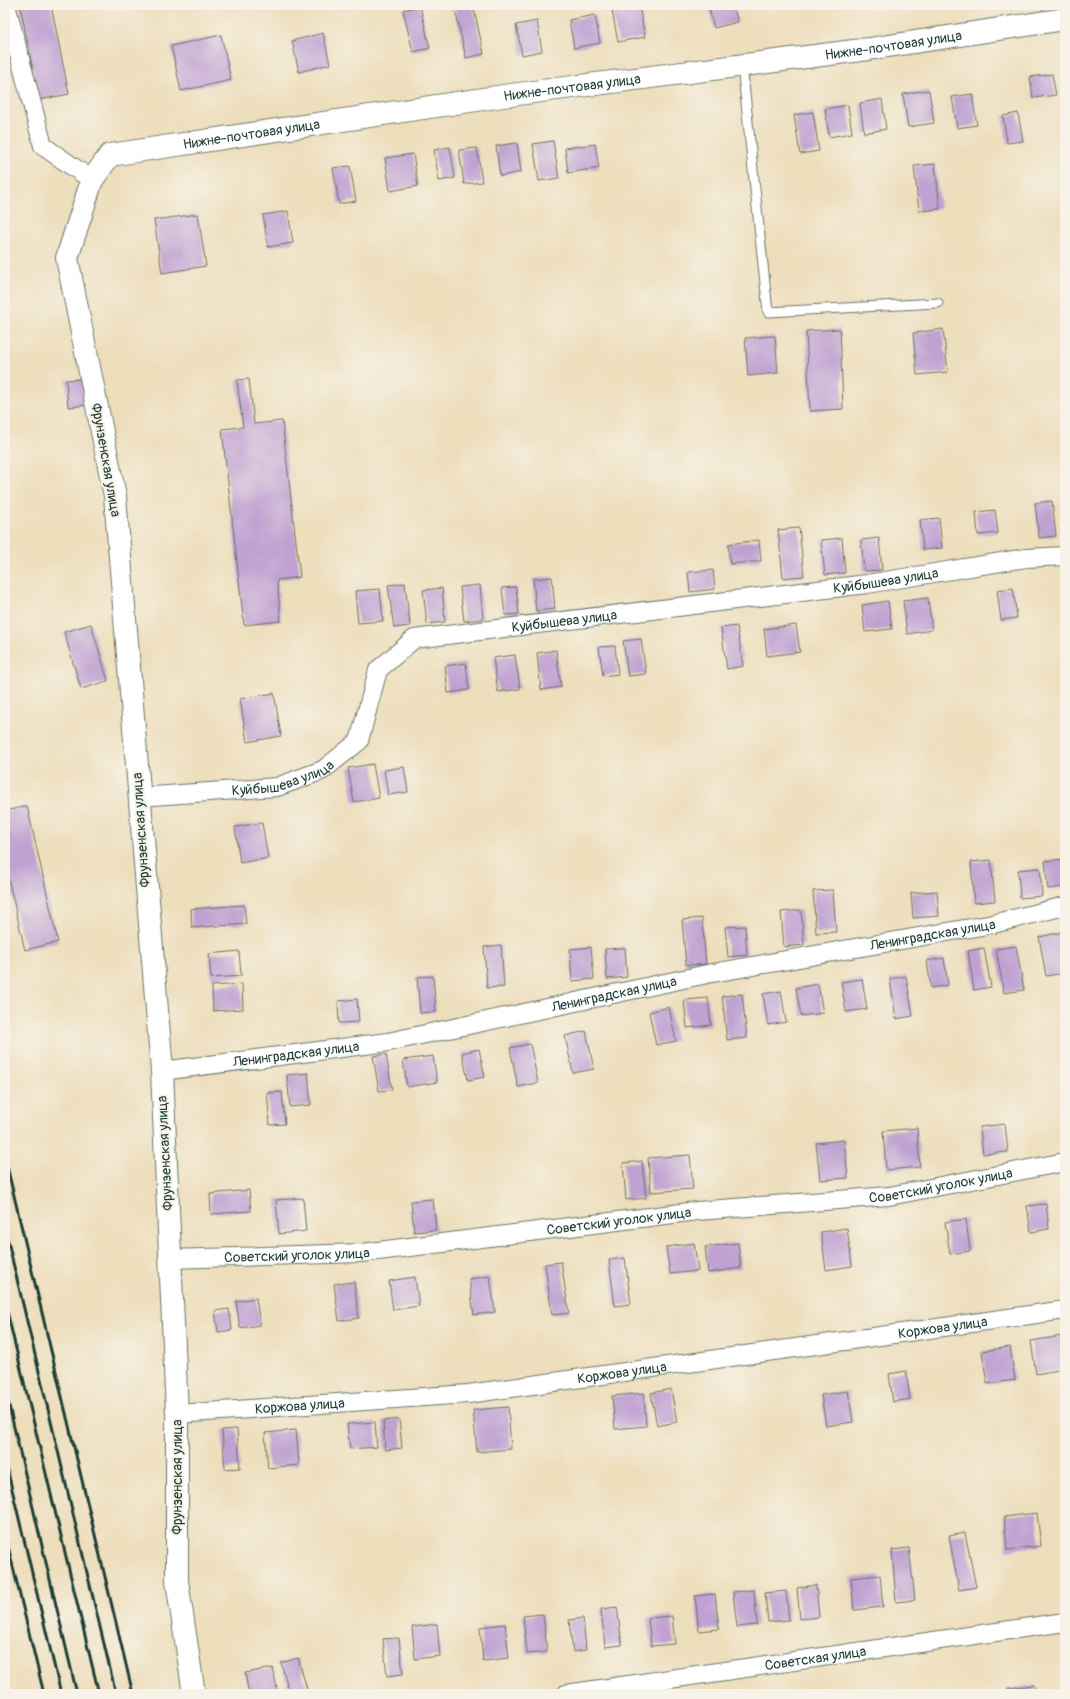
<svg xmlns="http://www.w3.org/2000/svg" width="1070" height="1699" viewBox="0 0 1070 1699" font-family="Pangolin,sans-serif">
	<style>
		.building { fill: #bfa1d2 }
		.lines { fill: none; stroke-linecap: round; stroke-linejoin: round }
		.service-casing { stroke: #677564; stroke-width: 11 }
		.minor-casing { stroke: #677564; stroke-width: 20 }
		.tertiary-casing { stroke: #677564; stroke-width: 24 }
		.service { stroke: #fff; stroke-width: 9 }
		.minor { stroke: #fff; stroke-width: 18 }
		.tertiary { stroke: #fff; stroke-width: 22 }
		.rail { stroke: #1f3d34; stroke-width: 3 }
		.labels { text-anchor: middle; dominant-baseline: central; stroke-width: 4; stroke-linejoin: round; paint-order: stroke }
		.street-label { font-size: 14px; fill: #1f3d34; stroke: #f7f3e8 }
	</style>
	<rect width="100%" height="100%" fill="#f7f3e8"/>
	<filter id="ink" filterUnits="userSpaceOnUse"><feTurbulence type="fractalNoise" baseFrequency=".025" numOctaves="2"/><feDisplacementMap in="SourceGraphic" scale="8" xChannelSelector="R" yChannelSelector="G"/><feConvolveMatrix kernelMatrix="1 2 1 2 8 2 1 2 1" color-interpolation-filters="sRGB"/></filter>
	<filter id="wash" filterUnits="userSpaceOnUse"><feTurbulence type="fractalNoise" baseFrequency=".012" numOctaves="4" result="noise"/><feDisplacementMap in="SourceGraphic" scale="16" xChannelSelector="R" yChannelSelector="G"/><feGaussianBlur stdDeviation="0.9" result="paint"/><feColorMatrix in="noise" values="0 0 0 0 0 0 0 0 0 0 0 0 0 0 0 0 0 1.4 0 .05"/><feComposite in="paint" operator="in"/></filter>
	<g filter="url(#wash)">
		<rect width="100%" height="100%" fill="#eddebc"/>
		<g id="blocks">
			<g class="building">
				<path d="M20,5H51L69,94L39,100Z"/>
				<path d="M454,5H473L484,54L466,58Z"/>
				<path d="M611,5H639L645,37L618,42Z"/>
				<path d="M708,5H733L738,22L714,28Z"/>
				<path d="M925,5H942V6L926,9Z"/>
				<path d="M420,6L430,48L413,52L403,10Z"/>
				<path d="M595,15L600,43L574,48L569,20Z"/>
				<path d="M537,21L542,51L522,55L516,25Z"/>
				<path d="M323,33L330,64L299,72L292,41Z"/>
				<path d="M221,35L231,80L181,91L171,46Z"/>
				<path d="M1052,74L1056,95L1033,98L1030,77Z"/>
				<path d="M929,90L934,123L908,127L903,94Z"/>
				<path d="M972,94L977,125L957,128L952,97Z"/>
				<path d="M882,99L886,129L864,133L860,103Z"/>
				<path d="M848,105L852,133L829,137L825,109Z"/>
				<path d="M813,112L819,151L800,154L794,115Z"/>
				<path d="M1018,113L1023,141L1007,143L1003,116Z"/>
				<path d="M553,141L559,178L539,181L533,144Z"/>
				<path d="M517,143L521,172L500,176L496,146Z"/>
				<path d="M595,144L599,168L568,173L565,148Z"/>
				<path d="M450,147L455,178L439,181L434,150Z"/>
				<path d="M477,148L482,182L464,184L459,150Z"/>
				<path d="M413,154L418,186L390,191L385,158Z"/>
				<path d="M935,164L940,209L919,211L914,166Z"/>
				<path d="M350,166L356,201L339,204L333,168Z"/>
				<path d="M288,211L293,243L268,247L263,215Z"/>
				<path d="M198,214L206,266L162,273L154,220Z"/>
				<path d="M840,329L843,409L810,411L806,331Z"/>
				<path d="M943,329L948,372L917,375L913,333Z"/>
				<path d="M775,336L778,373L748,376L745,338Z"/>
				<path d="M85,379L87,405L68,407L66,380Z"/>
				<path d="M249,379L254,424L282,421L300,577L277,580L281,621L244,625L222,429L243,427L237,380Z"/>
				<path d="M1052,501L1056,536L1039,538L1035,503Z"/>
				<path d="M995,510L998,533L978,535L976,512Z"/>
				<path d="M939,518L942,548L923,550L920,520Z"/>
				<path d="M799,528L804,576L783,578L778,530Z"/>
				<path d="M842,538L845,573L825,575L821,540Z"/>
				<path d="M879,538L882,570L864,571L861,540Z"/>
				<path d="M759,540L761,561L730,564L728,544Z"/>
				<path d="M713,570L715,589L690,592L688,572Z"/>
				<path d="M552,577L555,609L536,611L533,579Z"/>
				<path d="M405,583L410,626L394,628L388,585Z"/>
				<path d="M480,585L483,619L464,621L460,587Z"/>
				<path d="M516,587L519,614L505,615L502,588Z"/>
				<path d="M442,588L445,622L427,624L423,590Z"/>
				<path d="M1013,588L1017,618L1001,620L997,590Z"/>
				<path d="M380,589L383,621L358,623L355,591Z"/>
				<path d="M928,598L932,630L907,634L903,601Z"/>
				<path d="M888,601L892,629L865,632L862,605Z"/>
				<path d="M91,624L108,681L81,689L64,632Z"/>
				<path d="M796,625L800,652L767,656L764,629Z"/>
				<path d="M737,626L743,666L727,669L721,628Z"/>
				<path d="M641,639L646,674L628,676L623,641Z"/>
				<path d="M615,646L618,674L603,676L599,647Z"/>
				<path d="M556,650L561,687L541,690L537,653Z"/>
				<path d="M515,655L520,689L498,692L493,658Z"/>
				<path d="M466,663L469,690L448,693L445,666Z"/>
				<path d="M274,693L281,736L247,742L240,699Z"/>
				<path d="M373,764L379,798L354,802L348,768Z"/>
				<path d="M404,767L408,792L388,795L384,770Z"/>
				<path d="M27,806L58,942L25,950L5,865V811Z"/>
				<path d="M262,823L268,858L240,863L235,827Z"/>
				<path d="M1065,859V887L1048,889L1045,861Z"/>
				<path d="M991,860L995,901L974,903L971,862Z"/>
				<path d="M1040,868L1042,896L1020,898L1018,870Z"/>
				<path d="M833,890L836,932L816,933L813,891Z"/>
				<path d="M937,891L939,916L913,918L911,893Z"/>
				<path d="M244,905L246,924L192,928L191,909Z"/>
				<path d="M801,910L804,945L784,947L781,912Z"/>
				<path d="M702,918L706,964L686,965L682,920Z"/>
				<path d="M745,926L747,955L728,957L725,927Z"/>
				<path d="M1063,932L1065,946V973L1046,976L1039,937Z"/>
				<path d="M501,945L504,987L487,988L484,947Z"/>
				<path d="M1016,946L1024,990L1004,993L996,949Z"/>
				<path d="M591,947L594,979L572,981L570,949Z"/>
				<path d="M625,948L627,977L607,979L605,949Z"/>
				<path d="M984,948L991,987L974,990L968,951Z"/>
				<path d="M239,951L241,976L211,978L209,954Z"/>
				<path d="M944,958L948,985L931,988L927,961Z"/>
				<path d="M433,976L436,1012L420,1013L417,977Z"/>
				<path d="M906,976L913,1016L896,1019L890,979Z"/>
				<path d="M862,979L867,1009L846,1012L841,982Z"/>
				<path d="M242,984L243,1009L213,1011L212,986Z"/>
				<path d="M818,984L823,1013L801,1016L796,988Z"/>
				<path d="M781,991L786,1022L768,1025L763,994Z"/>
				<path d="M742,994L747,1038L727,1040L722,996Z"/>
				<path d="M708,998L711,1025L687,1028L684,1000Z"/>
				<path d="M357,999L359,1022L339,1023L338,1001Z"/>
				<path d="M669,1007L676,1041L656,1045L649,1012Z"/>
				<path d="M586,1031L594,1069L573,1073L565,1036Z"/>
				<path d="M530,1044L538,1083L518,1087L510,1048Z"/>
				<path d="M479,1049L485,1077L468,1080L462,1053Z"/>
				<path d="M386,1054L392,1090L379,1091L373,1056Z"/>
				<path d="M433,1056L437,1082L407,1087L403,1060Z"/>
				<path d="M308,1073L311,1105L290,1107L287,1075Z"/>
				<path d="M282,1092L285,1124L270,1125L267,1093Z"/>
				<path d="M1005,1124L1008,1152L983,1154L980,1127Z"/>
				<path d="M917,1128L920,1167L886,1170L883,1131Z"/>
				<path d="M844,1140L848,1178L820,1180L816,1143Z"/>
				<path d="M690,1155L693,1189L651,1192L648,1158Z"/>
				<path d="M642,1161L646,1198L626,1200L623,1163Z"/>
				<path d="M249,1190L251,1211L211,1214L210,1194Z"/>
				<path d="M303,1198L306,1231L279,1234L276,1200Z"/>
				<path d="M433,1199L436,1230L414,1232L411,1201Z"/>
				<path d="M1046,1204L1049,1229L1031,1232L1027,1206Z"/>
				<path d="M966,1219L970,1251L950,1254L945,1222Z"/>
				<path d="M847,1228L852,1266L826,1270L821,1232Z"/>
				<path d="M694,1243L698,1271L670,1274L666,1247Z"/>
				<path d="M738,1243L741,1268L708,1273L705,1247Z"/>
				<path d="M625,1258L631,1304L615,1306L609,1260Z"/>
				<path d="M561,1262L569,1313L552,1315L545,1264Z"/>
				<path d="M490,1276L495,1312L474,1315L469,1279Z"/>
				<path d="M415,1277L419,1306L393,1310L389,1281Z"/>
				<path d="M354,1282L359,1318L339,1321L334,1284Z"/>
				<path d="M256,1298L260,1325L240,1328L236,1301Z"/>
				<path d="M229,1309L232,1330L218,1332L215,1311Z"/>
				<path d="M1062,1336L1065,1369L1036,1374L1031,1341Z"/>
				<path d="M1010,1347L1015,1380L987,1384L982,1351Z"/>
				<path d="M906,1371L910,1399L893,1402L889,1374Z"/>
				<path d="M671,1389L677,1422L657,1426L651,1393Z"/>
				<path d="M848,1391L853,1422L826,1426L821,1395Z"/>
				<path d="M644,1393L646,1426L615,1429L612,1396Z"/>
				<path d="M508,1407L511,1449L477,1452L473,1410Z"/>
				<path d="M399,1419L402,1448L385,1450L383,1421Z"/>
				<path d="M375,1422L377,1447L350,1449L347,1424Z"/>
				<path d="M237,1429L240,1468L225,1469L222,1430Z"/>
				<path d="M296,1430L299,1465L268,1468L265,1433Z"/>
				<path d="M1037,1513L1041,1546L1007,1550L1004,1517Z"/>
				<path d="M965,1533L976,1587L959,1590L949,1536Z"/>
				<path d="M909,1548L915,1600L896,1602L892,1550Z"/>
				<path d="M880,1575L883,1607L854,1610L851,1578Z"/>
				<path d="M816,1585L819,1617L800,1619L797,1588Z"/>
				<path d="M754,1590L757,1625L737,1627L733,1592Z"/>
				<path d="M786,1591L789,1620L768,1622L765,1593Z"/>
				<path d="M715,1594L719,1629L699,1631L695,1596Z"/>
				<path d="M617,1607L622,1645L605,1647L601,1609Z"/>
				<path d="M543,1614L547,1652L527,1654L523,1616Z"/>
				<path d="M672,1616L675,1644L651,1646L648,1618Z"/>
				<path d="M583,1618L586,1650L573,1652L569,1620Z"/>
				<path d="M437,1624L440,1656L415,1659L412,1627Z"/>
				<path d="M505,1624L509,1658L483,1661L480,1627Z"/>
				<path d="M399,1638L403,1674L387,1676L383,1639Z"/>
				<path d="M298,1658L307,1689L290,1694L281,1663Z"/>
				<path d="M273,1668L278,1694H249L245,1673Z"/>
				<path d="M1034,1685L1036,1694H1009L1008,1688Z"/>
			</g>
		</g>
	</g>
	<g filter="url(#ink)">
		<use href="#blocks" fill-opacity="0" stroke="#677564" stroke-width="1"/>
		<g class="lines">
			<g class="service-casing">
				<path id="service" d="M742,65L768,312L938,303"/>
			</g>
			<g class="minor-casing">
				<g id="minor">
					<path d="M6,5L43,146L92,180"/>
					<path id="s1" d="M139,797L277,787L323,770L359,741L378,670L414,639L867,584L1026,558L1065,556"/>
					<path id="s2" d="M162,1071L388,1042L707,974L993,924L1065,906"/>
					<path id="s3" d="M170,1259L362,1253L697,1211L889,1196L1065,1162"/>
					<path id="s4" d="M177,1414L468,1394L1065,1310"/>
					<path id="s5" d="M566,1694L1065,1622"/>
				</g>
			</g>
			<g class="tertiary-casing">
				<g id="tertiary">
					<path id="s6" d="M194,1694L177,1581V1414L162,1071L115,496L67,258L92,180L110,155L510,95L869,49L1065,19"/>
				</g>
			</g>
			<use href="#service" class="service"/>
			<use href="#minor" class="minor"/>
			<use href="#tertiary" class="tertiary"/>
			<g class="rail">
				<path d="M5,1158L133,1694"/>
				<path d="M5,1229L116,1694"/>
				<path d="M5,1303L99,1694"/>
				<path d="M5,1389L77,1694"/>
				<path d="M5,1460L61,1694"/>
				<path d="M5,1534L44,1694"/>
			</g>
		</g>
	</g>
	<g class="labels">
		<g class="street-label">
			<text stroke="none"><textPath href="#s6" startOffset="2348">Нижне-почтовая улица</textPath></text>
			<text stroke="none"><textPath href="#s6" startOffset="2024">Нижне-почтовая улица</textPath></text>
			<text stroke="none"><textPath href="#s6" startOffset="1700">Нижне-почтовая улица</textPath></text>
			<text transform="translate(106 460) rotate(80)">Фрунзенская улица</text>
			<text stroke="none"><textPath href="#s1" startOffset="830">Куйбышева улица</textPath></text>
			<text stroke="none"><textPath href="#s1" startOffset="506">Куйбышева улица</textPath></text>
			<text stroke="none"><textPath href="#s1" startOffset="146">Куйбышева улица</textPath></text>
			<text transform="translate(141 830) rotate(-94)">Фрунзенская улица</text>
			<text stroke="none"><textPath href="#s2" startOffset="783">Ленинградская улица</textPath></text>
			<text stroke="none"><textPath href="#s2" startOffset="459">Ленинградская улица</textPath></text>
			<text stroke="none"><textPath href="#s2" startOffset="135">Ленинградская улица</textPath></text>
			<text transform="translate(165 1153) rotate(-93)">Фрунзенская улица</text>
			<text stroke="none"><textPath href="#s3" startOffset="775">Советский уголок улица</textPath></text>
			<text stroke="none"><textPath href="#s3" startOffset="451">Советский уголок улица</textPath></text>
			<text stroke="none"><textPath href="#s3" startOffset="127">Советский уголок улица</textPath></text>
			<text stroke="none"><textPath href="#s4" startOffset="771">Коржова улица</textPath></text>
			<text stroke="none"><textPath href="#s4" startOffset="447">Коржова улица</textPath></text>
			<text stroke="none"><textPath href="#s4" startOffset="123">Коржова улица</textPath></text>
			<text transform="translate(177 1477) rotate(-90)">Фрунзенская улица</text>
			<text stroke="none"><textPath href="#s5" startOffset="252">Советская улица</textPath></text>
		</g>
	</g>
	<rect width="1070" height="1699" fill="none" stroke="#f7f3e8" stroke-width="20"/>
</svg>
